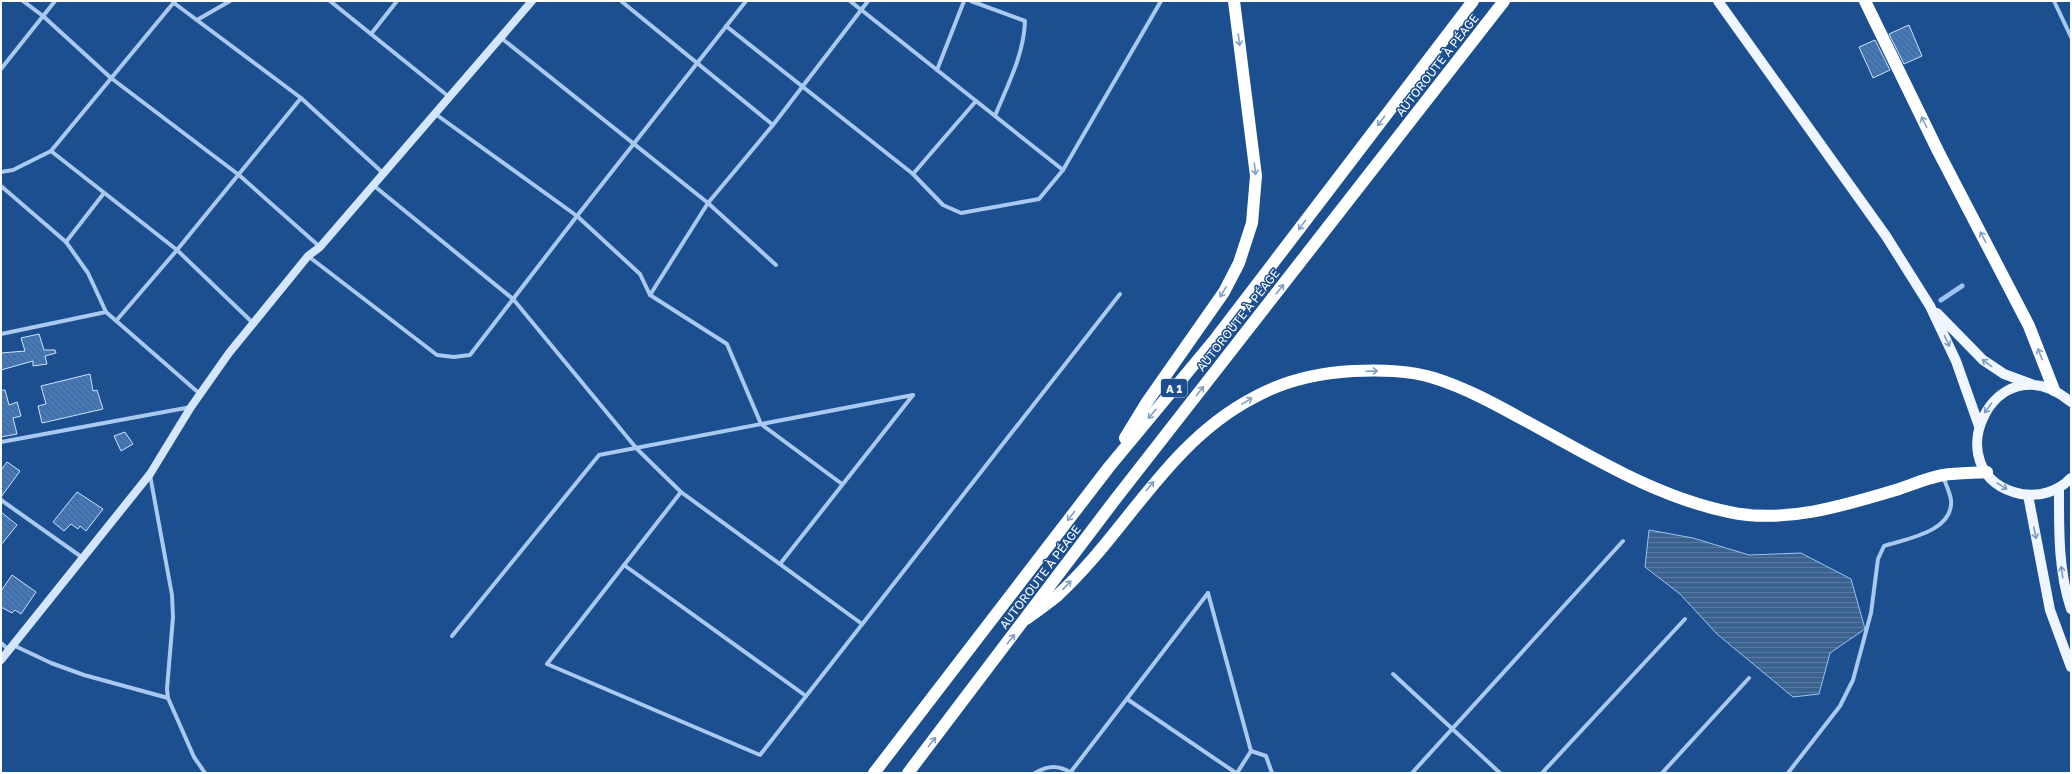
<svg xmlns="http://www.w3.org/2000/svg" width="2072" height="774" viewBox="0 0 2072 774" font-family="'Golos Text',sans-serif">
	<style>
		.water { fill: url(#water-rules); stroke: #9cc4f0 }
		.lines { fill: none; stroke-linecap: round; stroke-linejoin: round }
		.stream { stroke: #9cc4f0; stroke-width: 5 }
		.building { fill: url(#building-back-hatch); stroke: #cfe3fa }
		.street { stroke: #a9c9ee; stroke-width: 4 }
		.secondary { stroke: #d6e6fa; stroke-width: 8 }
		.primary { stroke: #f0f6ff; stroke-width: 10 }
		.highway { stroke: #fff; stroke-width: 12 }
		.oneway { stroke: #829ec1 }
		.oneway2 { stroke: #7b9ac1 }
		.labels { text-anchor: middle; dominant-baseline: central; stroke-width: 3; stroke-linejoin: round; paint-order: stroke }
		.shield { fill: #1b4f8f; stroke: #bbcadd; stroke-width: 1 }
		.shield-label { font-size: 11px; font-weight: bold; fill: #fff }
		.street-label { font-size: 12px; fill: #fff; stroke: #1b4f8f }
	</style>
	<defs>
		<pattern id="water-rules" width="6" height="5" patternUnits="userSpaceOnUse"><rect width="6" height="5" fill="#3c6290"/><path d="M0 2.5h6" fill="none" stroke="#597aa1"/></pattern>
		<pattern id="building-back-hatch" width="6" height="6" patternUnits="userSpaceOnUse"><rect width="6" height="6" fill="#4478b7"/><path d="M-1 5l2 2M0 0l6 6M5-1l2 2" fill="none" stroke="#486282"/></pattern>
	</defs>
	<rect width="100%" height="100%" fill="#1b4f8f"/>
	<path class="water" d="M1649,530L1693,538L1749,555L1801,553L1851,579L1865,629L1830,653L1819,694L1793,697L1717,634L1680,594L1645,567Z"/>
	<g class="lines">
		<path class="stream" d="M1941,300L1962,286"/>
	</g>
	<g class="building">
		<path d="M1909,25L1922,56L1904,64L1889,34Z"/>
		<path d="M1875,40L1890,70L1873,78L1859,47Z"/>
		<path d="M39,334L44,350H55L56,353L45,356L47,364L33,366V361L1,370V353L25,351L21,338Z"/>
		<path d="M90,374L93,391L97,390L103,409L42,423L38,406L46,404L41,386Z"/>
		<path d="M1,390H5L9,405L17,402L21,416L13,418L17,434L1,437Z"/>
		<path d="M125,432L133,444L121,451L114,436Z"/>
		<path d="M7,462L20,471L1,497V470Z"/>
		<path d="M77,492L103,509L86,531L80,526L78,529L71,524L64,531L53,522Z"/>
		<path d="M1,512L17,525L1,545Z"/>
		<path d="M12,575L36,592L21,614L15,610L12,613L1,607V591Z"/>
	</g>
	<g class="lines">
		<g class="street">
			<path d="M23,1L43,16L111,78L239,175L320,247"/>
			<path d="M330,1L448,96"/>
			<path d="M621,1L773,125"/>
			<path d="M971,1L1025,21C1024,55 1007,86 995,116"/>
			<path d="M2054,1L2071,37"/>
			<path d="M174,3L301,98L383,173"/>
			<path d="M197,20L230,1"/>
			<path d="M726,26L913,174L943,205L961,213L1039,199L1063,170L850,1"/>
			<path d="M371,34L397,1"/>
			<path d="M500,37L708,203L776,265"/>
			<path d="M1,69L55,1"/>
			<path d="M937,70L964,1"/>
			<path d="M434,113L577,216L640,274L650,295L727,344L761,424L842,484"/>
			<path d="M51,151L177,250L253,323"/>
			<path d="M1063,170L1161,1"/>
			<path d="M1,172L13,170L51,151L175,1"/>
			<path d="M913,174L976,101"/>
			<path d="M373,185L513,299L637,449L681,492L862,624"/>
			<path d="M1,186L66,242L88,273L106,312"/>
			<path d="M66,242L104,193"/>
			<path d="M308,256L437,355L454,357L470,355L577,216L746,1"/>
			<path d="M650,295L708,203L773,125L868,1"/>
			<path d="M116,321L177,250L301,98"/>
			<path d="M1,334L106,312L200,394"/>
			<path d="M1,442L191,407"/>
			<path d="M150,475L172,595L173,617L167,689L168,698L194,757L205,773"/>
			<path d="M681,492L547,664L760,755L1120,294"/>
			<path d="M1,500L83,558"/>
			<path d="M780,564L913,395"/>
			<path d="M624,565L806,696"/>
			<path d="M1208,593L1251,751L1237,773"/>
			<path d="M452,636L599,455L913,395"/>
			<path d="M1,643L9,650"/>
			<path d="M13,645L51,663L84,675L168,698"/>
			<path d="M1393,674L1500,773"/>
			<path d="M1127,699L1236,773"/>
			<path d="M1251,751L1266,756L1272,773"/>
			<path d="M1035,773C1049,765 1058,765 1072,773"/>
			<path d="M1070,773L1208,593"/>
			<path d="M1412,773L1623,541"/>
			<path d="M1542,773L1685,619"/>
			<path d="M1662,773L1749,678"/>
			<path d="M1788,773L1840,706L1853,680L1871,613L1878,559L1884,546C1905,539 1954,532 1951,500C1950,492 1945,483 1943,476"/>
		</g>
		<path class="secondary" d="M1,660L150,474L191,407L229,353L308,256L320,247L532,1"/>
		<g class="primary">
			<path d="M1718,1L1886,236L1930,306L1956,361L1979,426"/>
			<path d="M1937,313L1983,360L2004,374L2031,384"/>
			<path d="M2071,402C1994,337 1932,475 2021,494C2039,497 2058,492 2071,478"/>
			<path d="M2059,488C2059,529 2058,570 2071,609"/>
			<path d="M2028,495L2050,610L2071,667"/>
		</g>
		<g class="highway">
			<path d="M1865,1L1938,151L2029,326L2054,390"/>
			<path d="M1125,438L1147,402L1224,292L1239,263L1252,223L1256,176L1234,1"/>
			<path d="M1026,619C1036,612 1047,604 1057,596C1126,533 1167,443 1253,398C1283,381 1318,373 1353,371C1380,370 1408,370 1434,378C1466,388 1495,404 1524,420C1589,455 1655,497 1729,512C1784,524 1843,506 1896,490C1911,485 1927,478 1943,475C1957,473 1973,473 1987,472"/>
			<path d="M874,773L1109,467L1216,338L1473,1"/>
			<path d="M908,773L1114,501L1504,1"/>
		</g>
	</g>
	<defs><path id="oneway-shaft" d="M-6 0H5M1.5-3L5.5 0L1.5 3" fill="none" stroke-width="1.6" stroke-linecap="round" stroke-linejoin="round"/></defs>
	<g class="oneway">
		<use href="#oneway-shaft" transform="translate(1239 40) rotate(83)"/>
		<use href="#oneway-shaft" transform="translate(1381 121) rotate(127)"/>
		<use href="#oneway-shaft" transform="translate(1924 122) rotate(-116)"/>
		<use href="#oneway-shaft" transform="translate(1255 169) rotate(83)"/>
		<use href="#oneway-shaft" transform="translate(1302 225) rotate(127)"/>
		<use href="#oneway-shaft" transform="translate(1983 237) rotate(-118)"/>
		<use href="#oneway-shaft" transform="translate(1280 289) rotate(-52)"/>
		<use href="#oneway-shaft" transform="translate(1223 292) rotate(121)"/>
		<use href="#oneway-shaft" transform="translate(2040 354) rotate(-111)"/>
		<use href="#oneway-shaft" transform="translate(1372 371) rotate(-2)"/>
		<use href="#oneway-shaft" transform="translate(1200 391) rotate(-52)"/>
		<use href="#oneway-shaft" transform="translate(1247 401) rotate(-31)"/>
		<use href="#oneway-shaft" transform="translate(1152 414) rotate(130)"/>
		<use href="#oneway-shaft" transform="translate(1150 486) rotate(-51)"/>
		<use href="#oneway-shaft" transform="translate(1071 516) rotate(128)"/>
		<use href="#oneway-shaft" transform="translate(1067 585) rotate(-47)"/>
		<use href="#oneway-shaft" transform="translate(1011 639) rotate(-52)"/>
		<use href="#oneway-shaft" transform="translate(932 742) rotate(-52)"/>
	</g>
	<g class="oneway2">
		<use href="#oneway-shaft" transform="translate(1947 341) rotate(65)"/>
		<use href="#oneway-shaft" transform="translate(1987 363) rotate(-144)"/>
		<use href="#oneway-shaft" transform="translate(1988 408) rotate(126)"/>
		<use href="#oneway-shaft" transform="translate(2002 486) rotate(32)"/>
		<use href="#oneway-shaft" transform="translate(2035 533) rotate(79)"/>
		<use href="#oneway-shaft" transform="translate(2062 572) rotate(-98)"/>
	</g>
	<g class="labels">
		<rect class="shield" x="1161" y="379" width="26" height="18" rx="3"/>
		<g class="shield-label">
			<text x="1174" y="388">A 1</text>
		</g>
		<g class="street-label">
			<text transform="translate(1437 65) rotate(-52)">AUTOROUTE À PÉAGE</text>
			<text transform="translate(1238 320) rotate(-52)">AUTOROUTE À PÉAGE</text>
			<text transform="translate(1040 577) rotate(-53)">AUTOROUTE À PÉAGE</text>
		</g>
	</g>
	<rect width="2072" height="774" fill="none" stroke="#ffffff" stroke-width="4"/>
</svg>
